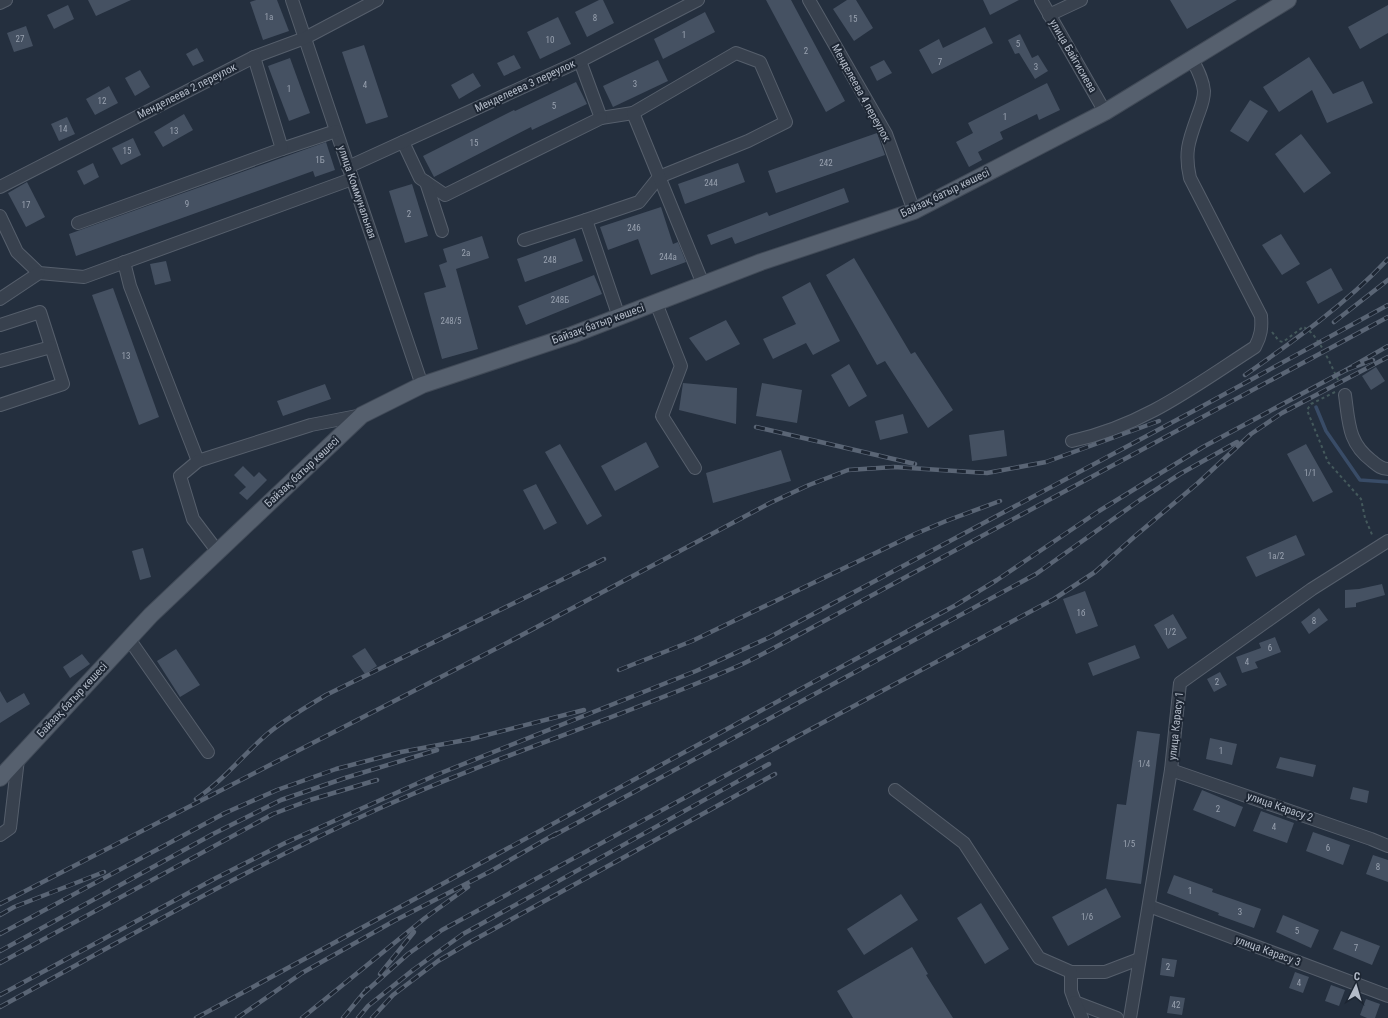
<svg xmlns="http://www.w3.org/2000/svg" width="1388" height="1018" viewBox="0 0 1388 1018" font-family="'Roboto Condensed',sans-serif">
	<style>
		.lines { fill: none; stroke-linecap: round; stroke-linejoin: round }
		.stream { stroke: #394c67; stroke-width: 3.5 }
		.building { fill: #455162 }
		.minor-casing { stroke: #565f6c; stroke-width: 14 }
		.major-casing { stroke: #414a57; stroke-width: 18 }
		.path { stroke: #44595c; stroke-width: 2; stroke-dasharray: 3 3; stroke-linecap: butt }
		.minor { stroke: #38414e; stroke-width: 12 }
		.major { stroke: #56606e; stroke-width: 16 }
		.rail-casing { stroke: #5a6575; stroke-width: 4.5 }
		.rail { stroke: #1d2633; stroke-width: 3; stroke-dasharray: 9; stroke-linecap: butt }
		.labels { text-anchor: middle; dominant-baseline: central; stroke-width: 4; stroke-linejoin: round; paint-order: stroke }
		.number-label { font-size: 9px; fill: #98a1af }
		.street-label { font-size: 11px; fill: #b4bcc9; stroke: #1d2633 }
	</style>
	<rect width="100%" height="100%" fill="#242f3e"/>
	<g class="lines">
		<path class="stream" d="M1316,407L1326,431L1360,480L1388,482"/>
	</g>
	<g class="building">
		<path d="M88,0H131L96,16Z"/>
		<path d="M256,0H277L289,31L263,40L250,2Z"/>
		<path d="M599,0H603L614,23L587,37L575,12Z"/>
		<path d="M766,0H791L845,101L826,112Z"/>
		<path d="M847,0H856L873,28L854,41L833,9Z"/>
		<path d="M983,0H1019L990,15Z"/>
		<path d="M1170,0H1237L1187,29Z"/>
		<path d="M68,5L74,19L54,29L47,15Z"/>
		<path d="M1388,5V33L1360,49L1348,27Z"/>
		<path d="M705,12L715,32L663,59L654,39Z"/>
		<path d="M558,17L571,44L540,59L527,32Z"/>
		<path d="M26,26L33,46L14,52L7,33Z"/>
		<path d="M985,27L993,43L932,74L919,50L939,39L943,48Z"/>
		<path d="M1020,34L1032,58L1038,55L1048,71L1035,79L1019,53L1015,54L1008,40Z"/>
		<path d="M364,45L388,117L366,124L342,52Z"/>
		<path d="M197,48L204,61L193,66L186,54Z"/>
		<path d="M514,55L521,68L504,76L497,63Z"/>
		<path d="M1309,57L1333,94L1363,81L1373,103L1327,123L1312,90L1279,112L1263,87Z"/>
		<path d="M290,58L310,113L289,121L268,66Z"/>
		<path d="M658,60L668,81L613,107L603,86Z"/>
		<path d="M884,60L892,73L877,81L870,67Z"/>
		<path d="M140,70L150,87L135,96L125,78Z"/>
		<path d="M473,73L481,86L459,99L451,85Z"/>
		<path d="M576,82L587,104L532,130L531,127L434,177L423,156L514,110L515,111Z"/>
		<path d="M1047,83L1060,110L1039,120L1037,114L1000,132L1003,139L978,152L982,160L969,167L956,142L973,133L968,123Z"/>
		<path d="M109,86L118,103L95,115L86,99Z"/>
		<path d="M1250,100L1268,111L1248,142L1230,131Z"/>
		<path d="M184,114L193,130L163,147L154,132Z"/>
		<path d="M67,117L75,134L59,141L51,124Z"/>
		<path d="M877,133L885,155L776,193L768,171Z"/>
		<path d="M1301,134L1331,173L1304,193L1275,154Z"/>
		<path d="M133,138L141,155L121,165L112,148Z"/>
		<path d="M326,142L335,170L315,177L313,171L76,256L69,234Z"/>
		<path d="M93,163L99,177L84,185L77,171Z"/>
		<path d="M738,163L745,182L685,204L678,184Z"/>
		<path d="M27,182L45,217L26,227L8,193Z"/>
		<path d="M412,184L428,236L405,243L389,191Z"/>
		<path d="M844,188L849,202L735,244L732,237L711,245L707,235L767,212L769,216Z"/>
		<path d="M661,207L673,244L678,242L686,262L651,275L638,239L608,250L600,227Z"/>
		<path d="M1281,234L1300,264L1282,275L1262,245Z"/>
		<path d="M482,236L489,258L456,269L478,349L442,359L424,293L446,287L439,265L447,262L443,249Z"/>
		<path d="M575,238L583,261L525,282L517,259Z"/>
		<path d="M854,258L911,354L915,352L953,410L928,428L885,361L877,365L826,275Z"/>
		<path d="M166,261L171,281L155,285L150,264Z"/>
		<path d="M1331,268L1343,290L1318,304L1306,282Z"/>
		<path d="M594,275L602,294L526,325L518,306Z"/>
		<path d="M810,282L840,341L813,355L806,343L773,359L763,339L796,324L782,297Z"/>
		<path d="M113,288L159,417L139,425L92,295Z"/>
		<path d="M726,320L740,344L706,361L689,338Z"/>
		<path d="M849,364L867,396L849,407L831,375Z"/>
		<path d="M1376,367L1385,381L1371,390L1362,376Z"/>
		<path d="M683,383L737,388L736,424L679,410Z"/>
		<path d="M762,383L802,390L797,423L756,416Z"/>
		<path d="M325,384L331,399L283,416L277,401Z"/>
		<path d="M903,414L908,433L880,440L875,421Z"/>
		<path d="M1004,430L1007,456L972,461L969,435Z"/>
		<path d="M646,442L659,467L615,491L601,466Z"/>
		<path d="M560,444L602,516L587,525L545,452Z"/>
		<path d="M1306,444L1333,492L1313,502L1287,454Z"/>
		<path d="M781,450L791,481L713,503L706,473Z"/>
		<path d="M243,466L254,477L259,472L267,480L247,500L239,493L246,487L234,475Z"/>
		<path d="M536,484L557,523L544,530L523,490Z"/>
		<path d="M1296,535L1305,555L1256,577L1246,557Z"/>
		<path d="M143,548L151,577L140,580L132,551Z"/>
		<path d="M1382,584L1385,595L1356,603V607L1345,608V590L1359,589Z"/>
		<path d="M1085,591L1098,626L1076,634L1063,599Z"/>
		<path d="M1319,608L1328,620L1309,634L1301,622Z"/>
		<path d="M1173,614L1187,638L1168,649L1154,625Z"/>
		<path d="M1275,637L1281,652L1255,662L1258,668L1242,673L1236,657L1261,648L1259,643Z"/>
		<path d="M1135,645L1140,658L1093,676L1088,663Z"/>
		<path d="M365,648L377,666L365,674L352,656Z"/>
		<path d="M176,649L200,685L180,697L157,661Z"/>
		<path d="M82,654L90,664L70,678L63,667Z"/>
		<path d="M1220,672L1227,685L1214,692L1207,679Z"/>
		<path d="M0,691L7,703L24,693L30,704L0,723Z"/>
		<path d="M1137,731L1160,734L1141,884L1106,879L1117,804L1126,805Z"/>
		<path d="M1210,738L1237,744L1232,765L1206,759Z"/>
		<path d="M1280,757L1316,765L1313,777L1276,768Z"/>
		<path d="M1353,787L1369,791L1367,803L1350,799Z"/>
		<path d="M1202,790L1243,807L1235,827L1193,810Z"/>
		<path d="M1261,811L1294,823L1287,843L1253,831Z"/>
		<path d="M1313,832L1350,845L1343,865L1306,851Z"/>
		<path d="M1373,855L1388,860V882L1366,874Z"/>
		<path d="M1174,875L1213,889L1212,892L1261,909L1254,928L1218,915L1219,913L1167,893Z"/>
		<path d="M1106,888L1121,917L1068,946L1052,917Z"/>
		<path d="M901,894L918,920L864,955L847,929Z"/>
		<path d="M981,903L1009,949L985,964L957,918Z"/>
		<path d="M1283,915L1319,930L1311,948L1276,932Z"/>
		<path d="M1341,931L1380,946L1372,965L1333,949Z"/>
		<path d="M912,947L928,974L926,975L953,1018H853L837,991Z"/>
		<path d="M1162,958L1177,960L1174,977L1160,975Z"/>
		<path d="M1295,972L1309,977L1303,993L1289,988Z"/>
		<path d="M1331,985L1345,990L1339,1006L1325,1001Z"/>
		<path d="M1170,996L1185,998L1182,1015L1167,1013Z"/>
		<path d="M1366,999L1380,1004L1375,1018H1367L1360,1015Z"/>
	</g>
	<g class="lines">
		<g class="minor-casing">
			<g id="minor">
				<path d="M292,0L422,385"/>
				<path d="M809,0L886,134L914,211"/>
				<path d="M1041,0L1105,112"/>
				<path d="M0,3L6,0"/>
				<path d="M1049,15L1081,0"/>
				<path d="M580,61L601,118L633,113L736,53L760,62L786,122L748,141L659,177L639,202L586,220"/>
				<path d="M633,113L703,284"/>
				<path d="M403,142L420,178L445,195L601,118"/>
				<path d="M282,149L336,131"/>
				<path d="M348,167L580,61L698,0"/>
				<path d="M426,182L442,231"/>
				<path d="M0,187L254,57L305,38L377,0"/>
				<path d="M0,216L17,252L39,273L84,277L352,179"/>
				<path d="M78,223L282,149L254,57"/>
				<path d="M524,240L586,220L619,317"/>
				<path d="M124,262L130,286L198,461L311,425L362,415"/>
				<path d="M0,299L39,273"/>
				<path d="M656,303L681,366L662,416L695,468"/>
				<path d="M0,325L40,312L63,384L0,405"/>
				<path d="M0,361L51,347"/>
				<path d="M1345,395C1349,423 1348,443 1372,461C1377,465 1381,469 1388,469"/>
				<path d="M1072,441C1143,426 1196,385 1255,347C1261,336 1262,328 1261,316L1190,178C1184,152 1189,140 1198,115C1201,107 1204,100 1204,91C1203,79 1197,69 1192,59"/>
				<path d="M198,461L180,476L193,519L218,552"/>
				<path d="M129,639L208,752"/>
				<path d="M1171,770L1371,839L1388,846"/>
				<path d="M895,790L964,843L1039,958L1071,972H1105L1139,959"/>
				<path d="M0,835L10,828L18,759"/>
				<path d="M1149,906L1388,996"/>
				<path d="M1071,972V991L1075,1002L1117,1018"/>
				<path d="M1075,1002L1082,1018"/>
				<path d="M1130,1018L1171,770L1180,683L1312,589L1388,541"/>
			</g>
		</g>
		<g class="major-casing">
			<path id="major" d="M0,778L151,615L362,415L422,385L572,335L761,262L914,211L1105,112L1288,0"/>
		</g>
		<g class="path">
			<path d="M1272,332L1279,341L1283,342L1303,327C1318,332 1333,370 1340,384"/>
			<path d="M1335,392L1311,404L1307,410L1328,462L1361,499L1365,518L1373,537"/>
		</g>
		<use href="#minor" class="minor"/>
		<use href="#major" class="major"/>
		<g class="rail-casing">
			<g id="rail">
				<path d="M1334,322L1388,280"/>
				<path d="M1373,360L1346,370L1388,346"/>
				<path d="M1245,375C1295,340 1346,304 1388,259"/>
				<path d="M756,427L915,464"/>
				<path d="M619,670L692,641L915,534L946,521L1000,501"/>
				<path d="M196,799C223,781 241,757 265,736C283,720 305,708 326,695L604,559"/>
				<path d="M553,836L1036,574L1140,500L1180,474L1237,442"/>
				<path d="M0,904L503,645L770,503L809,485L848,470L894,467L987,473L1046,462L1159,421"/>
				<path d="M0,915L14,907L104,872"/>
				<path d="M0,934L225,813L277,790L336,769L401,752L471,739L584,710"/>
				<path d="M0,951L213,834L281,800L345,778L437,750"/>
				<path d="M0,963L273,814L310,800L377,780"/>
				<path d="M380,974L414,932"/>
				<path d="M363,994L408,954L442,930L809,730L1054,599L1095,572L1134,537L1198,483L1251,434L1282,413L1388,357"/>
				<path d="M0,995L216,878L285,843L436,775L696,671L770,637L1199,408L1388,305"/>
				<path d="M0,1007C125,939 249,867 378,809C496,756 620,718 738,666C760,656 781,644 802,633L1388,317"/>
				<path d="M196,1018L852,661L956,605L997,580L1099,511L1203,447L1346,370"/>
				<path d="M237,1018L302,973L394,921L491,871L557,833"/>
				<path d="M302,1018L425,918L468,887"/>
				<path d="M343,1018L367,989"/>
				<path d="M358,1018L368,1006L413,970L463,934L769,764"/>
				<path d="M372,1018L393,995L438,961L472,941L775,774"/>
			</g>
		</g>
		<use href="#rail" class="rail"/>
	</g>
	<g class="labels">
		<g class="number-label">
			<text x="269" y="17">1а</text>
			<text x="595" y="18">8</text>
			<text x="853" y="19">15</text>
			<text x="684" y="35">1</text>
			<text x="20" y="39">27</text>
			<text x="550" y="40">10</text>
			<text x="1018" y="44">5</text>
			<text x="806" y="51">2</text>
			<text x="940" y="62">7</text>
			<text x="1036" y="67">3</text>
			<text x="635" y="84">3</text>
			<text x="365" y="85">4</text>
			<text x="289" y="89">1</text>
			<text x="102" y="101">12</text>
			<text x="554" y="106">5</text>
			<text x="1005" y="117">1</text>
			<text x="63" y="129">14</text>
			<text x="174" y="131">13</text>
			<text x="474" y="143">15</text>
			<text x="127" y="151">15</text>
			<text x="320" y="160">1Б</text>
			<text x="826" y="163">242</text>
			<text x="711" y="183">244</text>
			<text x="187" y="204">9</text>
			<text x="26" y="205">17</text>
			<text x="409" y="214">2</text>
			<text x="634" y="228">246</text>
			<text x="466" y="253">2а</text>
			<text x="668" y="257">244а</text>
			<text x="550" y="260">248</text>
			<text x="560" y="300">248Б</text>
			<text x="451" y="321">248/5</text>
			<text x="126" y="356">13</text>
			<text x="1310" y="473">1/1</text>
			<text x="1276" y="556">1а/2</text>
			<text x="1081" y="613">1б</text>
			<text x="1314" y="621">8</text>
			<text x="1170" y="632">1/2</text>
			<text x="1270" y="648">6</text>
			<text x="1247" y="662">4</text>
			<text x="1217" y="682">2</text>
			<text x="1221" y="751">1</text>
			<text x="1144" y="764">1/4</text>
			<text x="1218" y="809">2</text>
			<text x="1274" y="827">4</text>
			<text x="1129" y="844">1/5</text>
			<text x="1328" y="848">6</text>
			<text x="1378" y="867">8</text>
			<text x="1190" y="891">1</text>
			<text x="1240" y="912">3</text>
			<text x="1087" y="917">1/6</text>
			<text x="1297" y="931">5</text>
			<text x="1356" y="948">7</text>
			<text x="1168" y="967">2</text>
			<text x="1299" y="983">4</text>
			<text x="1176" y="1005">42</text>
		</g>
		<g class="street-label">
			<text transform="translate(1073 56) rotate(60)">улица Байгисиева</text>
			<text transform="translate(525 86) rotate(-25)">Менделеева 3 переулок</text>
			<text transform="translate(187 91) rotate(-27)">Менделеева 2 переулок</text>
			<text transform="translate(861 93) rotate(61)">Менделеева 4 переулок</text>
			<text transform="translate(357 192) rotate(71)">улица Коммунальная</text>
			<text transform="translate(945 193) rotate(-26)">Байзақ батыр көшесі</text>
			<text transform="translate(598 324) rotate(-20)">Байзақ батыр көшесі</text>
			<text transform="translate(302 472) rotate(-43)">Байзақ батыр көшесі</text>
			<text transform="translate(72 700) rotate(-47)">Байзақ батыр көшесі</text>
			<text transform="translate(1176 726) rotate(-84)">улица Карасу 1</text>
			<text transform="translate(1280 807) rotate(19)">улица Карасу 2</text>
			<text transform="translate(1268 951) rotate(20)">улица Карасу 3</text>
		</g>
	</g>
	<g transform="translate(1356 986) rotate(5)" stroke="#1d2633" stroke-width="3" paint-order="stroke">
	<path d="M0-3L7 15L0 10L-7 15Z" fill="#b4bcc9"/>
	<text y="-6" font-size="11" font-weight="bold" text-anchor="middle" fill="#b4bcc9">С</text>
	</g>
</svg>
